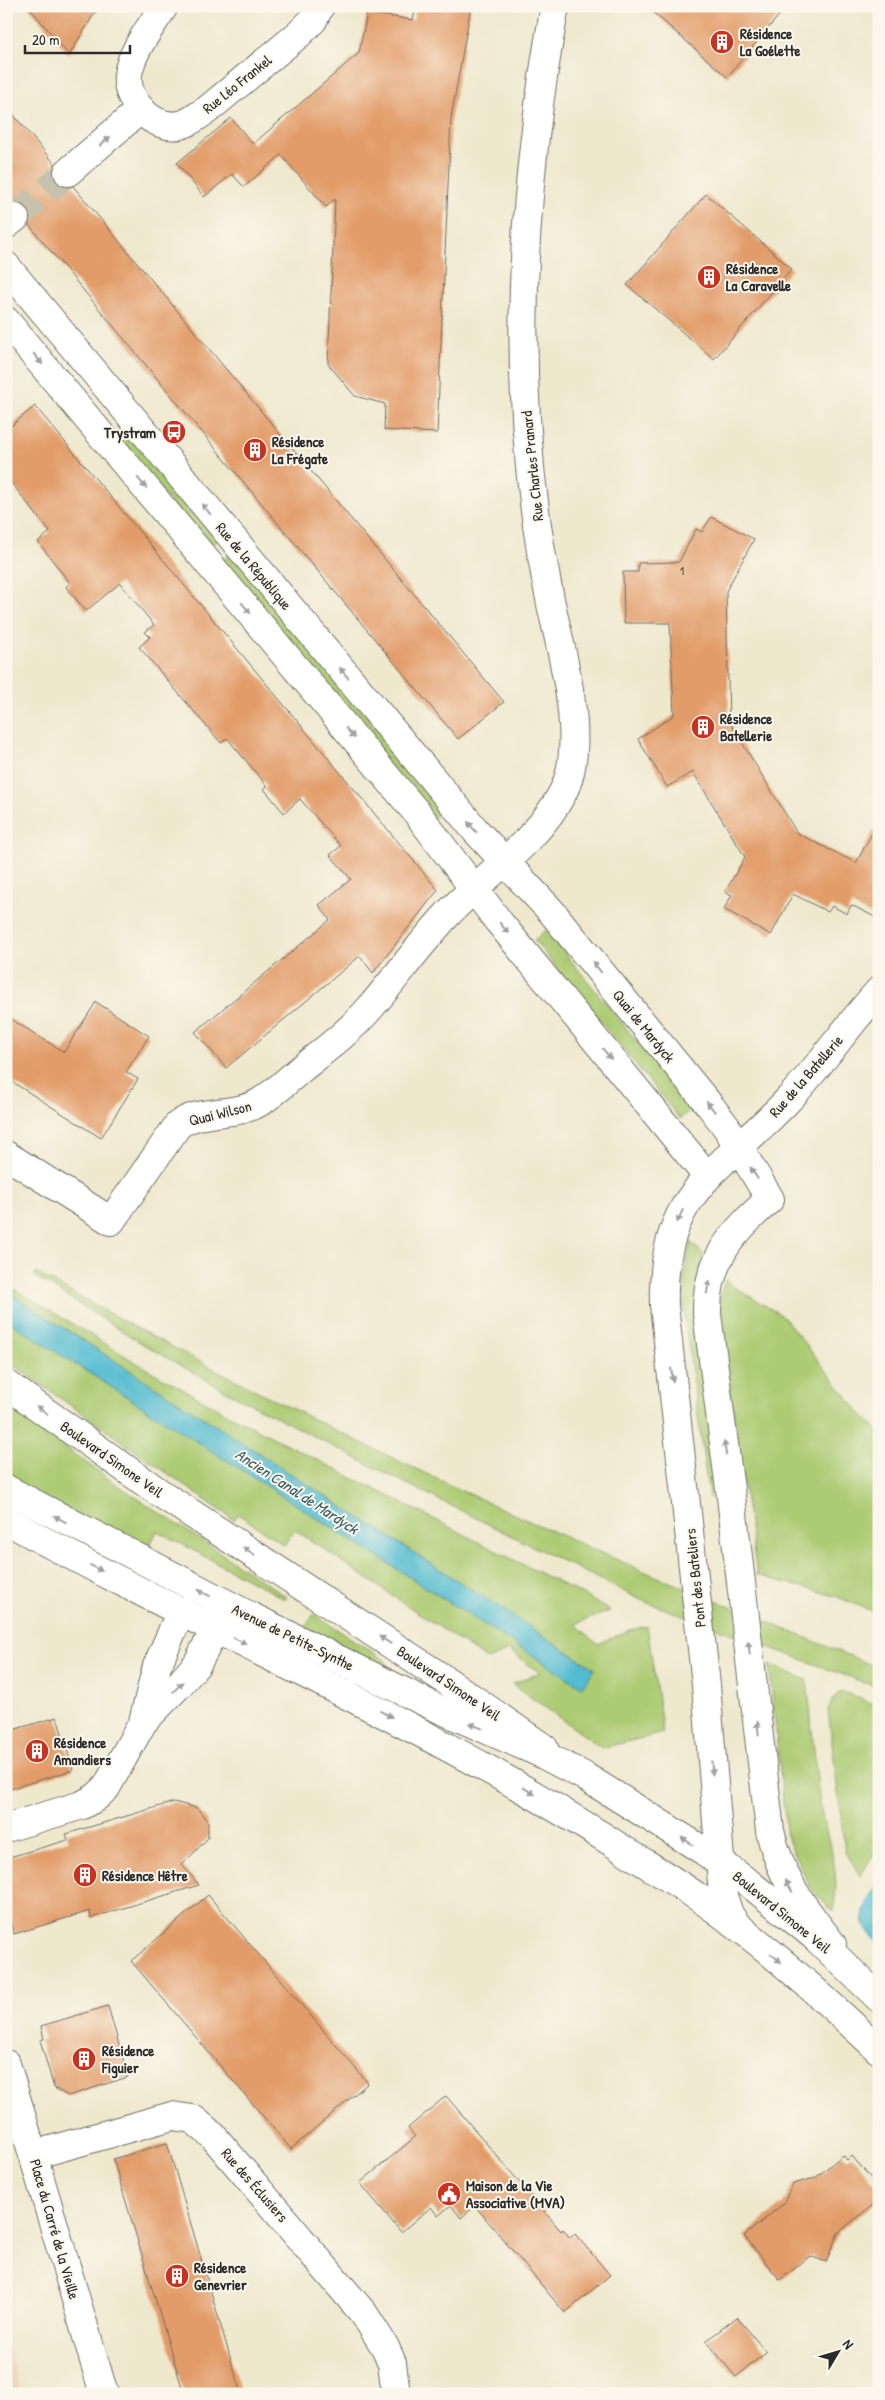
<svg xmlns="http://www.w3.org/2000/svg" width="885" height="2400" viewBox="0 0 885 2400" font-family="'Patrick Hand',sans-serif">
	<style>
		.built { fill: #eed7bb }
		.green { fill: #accb72; stroke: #6c7b4e }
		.water { fill: #53bcd0; stroke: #3f747e }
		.building { fill: #e29c69 }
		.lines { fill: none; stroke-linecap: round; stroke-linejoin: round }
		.minor-tunnel { stroke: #c7c2ad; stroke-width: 28; stroke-dasharray: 28 14; stroke-linecap: butt }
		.minor-casing { stroke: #6f6d64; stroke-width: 30 }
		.major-casing { stroke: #6f6d64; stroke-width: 30 }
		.minor { stroke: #fff; stroke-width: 28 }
		.major { stroke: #fff; stroke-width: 28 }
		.oneway { fill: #a0a0a0 }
		.labels { text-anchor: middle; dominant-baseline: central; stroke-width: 4; stroke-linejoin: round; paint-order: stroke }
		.number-label { font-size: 12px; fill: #59473a }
		.poi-label { font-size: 15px; font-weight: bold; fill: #2b2b2b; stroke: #fbf7ec; text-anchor: start }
		.street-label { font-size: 15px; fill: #2b2b2b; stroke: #fbf7ec }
		.water-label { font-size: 16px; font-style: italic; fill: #395e65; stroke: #fbf7ec }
	</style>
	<rect width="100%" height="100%" fill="#fbf7ec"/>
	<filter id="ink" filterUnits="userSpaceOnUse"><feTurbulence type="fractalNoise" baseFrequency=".02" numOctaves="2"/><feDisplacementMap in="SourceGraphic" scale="10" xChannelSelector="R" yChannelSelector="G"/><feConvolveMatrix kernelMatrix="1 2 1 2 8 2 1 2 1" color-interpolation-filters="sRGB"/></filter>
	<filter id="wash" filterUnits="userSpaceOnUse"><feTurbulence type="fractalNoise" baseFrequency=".0096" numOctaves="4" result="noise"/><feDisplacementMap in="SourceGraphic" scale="20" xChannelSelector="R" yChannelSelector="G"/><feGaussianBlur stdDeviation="1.12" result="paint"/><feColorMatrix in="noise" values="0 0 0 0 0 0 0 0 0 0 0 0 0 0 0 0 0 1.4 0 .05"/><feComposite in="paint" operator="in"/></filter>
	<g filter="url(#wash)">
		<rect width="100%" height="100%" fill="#eee8cd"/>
		<path class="built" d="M6,2340L19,2386L16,2394H6Z"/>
		<g class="green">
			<path d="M130,432L219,539L209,548L119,441Z"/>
			<path d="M231,553L444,809L433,818L221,562Z"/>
			<path d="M546,930L692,1109L680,1119L534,940Z"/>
			<path d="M691,1242L703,1254L698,1280L719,1492L712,1493L709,1498L684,1312L683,1279Z"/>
			<path d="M36,1273C210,1370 389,1460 572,1540C673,1585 776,1625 879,1668V1688L643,1601L381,1471L224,1390L143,1344L34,1276Z"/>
			<path d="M726,1279L734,1287L783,1316L860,1413L879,1431V1614L835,1596L757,1575L718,1312L720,1294Z"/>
			<path d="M6,1284L147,1369L237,1419L585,1596L610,1611L575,1624L598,1644L627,1631L647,1626L663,1733L602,1748L512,1684L540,1673L509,1650L488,1660L295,1530L284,1545L238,1514L234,1520L6,1360V1320L582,1687L595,1669L6,1291Z"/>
			<path d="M6,1405L113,1482L287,1597L285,1599L157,1531L147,1551L6,1477Z"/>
			<path d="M313,1614L385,1660L388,1669L302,1633Z"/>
			<path d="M769,1664L807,1680C812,1721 814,1762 820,1803C827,1846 842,1866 833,1912L810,1887L787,1838Z"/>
			<path d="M843,1692L879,1706V1846L860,1876L845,1852L828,1709L837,1694Z"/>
		</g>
		<g class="water">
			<path d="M6,1291L595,1669L582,1687L6,1320Z"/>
			<path d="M879,1884V1943C853,1921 864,1907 879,1884Z"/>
		</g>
		<g id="blocks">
			<g class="building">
				<path d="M28,6H99L69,55Z"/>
				<path d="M416,6H471L451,118L437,433L384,430L385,404L355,396L328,364L335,199L326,207L281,155L244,187L232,174L204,197L177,163L231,118L253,144L359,53L367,13L413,20Z"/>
				<path d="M646,6H787L727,77Z"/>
				<path d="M6,106L55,164L53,174L56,182L63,187L73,186L504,702L458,739L29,225L30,216L27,208L20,203H11L6,198Z"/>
				<path d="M706,194L792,269L714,359L627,285Z"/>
				<path d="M35,406L438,890L373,973L360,956L226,1068L195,1032L330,920L319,905L351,879L330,855L341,846L300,799L284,813L264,789L267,786L227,738L221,743L139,647L150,637L145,632L154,625L120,583L86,611L66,587L70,583L38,542L50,532L6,476V430Z"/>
				<path d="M711,517L754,539L726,591L729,721L797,833L856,863L879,820V919L851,905L847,914L832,906L828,912L793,894L771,935L724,909L732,895L725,892L745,857L693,772L667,787L638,739L674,715L670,623H624L623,572H638V563L679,562L696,529L702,532Z"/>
				<path d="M96,1002L149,1036L126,1072L138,1079L101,1138L6,1078V1016L64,1052Z"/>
				<path d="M57,1717L73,1770L6,1790V1732Z"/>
				<path d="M174,1802L197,1808L208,1822V1838L182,1865L199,1885L91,1918L90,1911L14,1934L6,1909V1858L68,1840L66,1834Z"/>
				<path d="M208,1895L368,2083L291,2149L131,1961Z"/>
				<path d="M108,2006L128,2077L68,2096L54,2088L40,2040L44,2039L41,2026Z"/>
				<path d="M446,2096L561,2231L563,2229L570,2238L575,2234L610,2275L565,2313L475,2206L461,2218L451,2205L438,2216L431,2207L401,2232L360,2183L415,2137L408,2128Z"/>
				<path d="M167,2143L241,2394H184L113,2159Z"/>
				<path d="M843,2155L847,2160L852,2156L879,2188V2200L838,2233L826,2262L810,2256L780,2280L744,2236L783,2204L793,2184L815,2178Z"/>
				<path d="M737,2317L766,2352L736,2377L706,2341Z"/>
			</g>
		</g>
	</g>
	<g filter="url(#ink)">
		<use href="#blocks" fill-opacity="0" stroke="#6f6d64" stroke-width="1"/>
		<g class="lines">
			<path class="minor-tunnel" d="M15,218L68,172"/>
			<g class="minor-casing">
				<g id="minor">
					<path d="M164,6C152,26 131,51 128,75C125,101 153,130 180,125C190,123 198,115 207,110L299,34L313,20L320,6"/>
					<path d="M68,172L141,109"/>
					<path d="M6,225L15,218"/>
					<path d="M6,266L476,831L551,911L711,1107L727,1128L770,1199C732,1233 706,1260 707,1314L731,1497L770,1831C782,1881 801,1904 832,1944"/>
					<path d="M6,321L417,813L499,922L707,1176"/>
					<path d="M6,1155L111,1221L178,1125C200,1108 236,1117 260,1102C275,1093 288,1080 301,1069C325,1050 350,1031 370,1008C396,978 419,945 446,916C485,874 536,844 563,792C588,743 562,655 551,604C509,406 518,204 555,6"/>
					<path d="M6,1384L160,1493L450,1683L544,1748"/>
					<path d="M143,1722L178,1686L197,1664L226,1609"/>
					<path d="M6,1828L82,1805L95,1798L106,1788L143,1722L157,1666L181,1611"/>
					<path d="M738,1927L729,1914L723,1896L706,1685L664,1305C660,1191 720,1172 788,1100C820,1066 847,1026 879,991"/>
					<path d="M6,2064L104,2394"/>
					<path d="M33,2155L172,2116L193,2119L213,2136L364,2314L385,2347L392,2363L396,2394"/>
				</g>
			</g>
			<g class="major-casing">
				<g id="major">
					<path d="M6,1489L248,1615L435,1707L540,1753L584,1776L704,1851L750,1884L814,1936L879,1998"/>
					<path d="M6,1520C210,1634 427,1723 624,1850C657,1871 692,1891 723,1915C778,1956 829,2003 879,2050"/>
				</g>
			</g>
			<use href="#minor" class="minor"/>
			<use href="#major" class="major"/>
		</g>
		<defs><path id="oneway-solid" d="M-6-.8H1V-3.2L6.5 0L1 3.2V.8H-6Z" transform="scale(1.25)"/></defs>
		<g class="oneway">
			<use href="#oneway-solid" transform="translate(105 141) rotate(-41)"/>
			<use href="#oneway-solid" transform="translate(38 359) rotate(50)"/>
			<use href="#oneway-solid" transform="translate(142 483) rotate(50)"/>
			<use href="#oneway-solid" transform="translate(206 509) rotate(-130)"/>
			<use href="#oneway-solid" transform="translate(246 608) rotate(50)"/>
			<use href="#oneway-solid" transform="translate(344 673) rotate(-130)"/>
			<use href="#oneway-solid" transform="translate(350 733) rotate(50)"/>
			<use href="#oneway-solid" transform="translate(472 827) rotate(-130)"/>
			<use href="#oneway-solid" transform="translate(504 928) rotate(50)"/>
			<use href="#oneway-solid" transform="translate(597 967) rotate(-129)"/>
			<use href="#oneway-solid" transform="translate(607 1054) rotate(51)"/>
			<use href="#oneway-solid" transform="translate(711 1107) rotate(-129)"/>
			<use href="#oneway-solid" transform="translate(754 1173) rotate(-122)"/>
			<use href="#oneway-solid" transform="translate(680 1216) rotate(114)"/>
			<use href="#oneway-solid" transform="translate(708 1287) rotate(-79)"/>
			<use href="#oneway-solid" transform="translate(672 1375) rotate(83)"/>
			<use href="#oneway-solid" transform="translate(42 1410) rotate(-145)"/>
			<use href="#oneway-solid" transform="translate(725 1448) rotate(-98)"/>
			<use href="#oneway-solid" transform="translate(60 1519) rotate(-151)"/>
			<use href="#oneway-solid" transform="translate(249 1551) rotate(-147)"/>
			<use href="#oneway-solid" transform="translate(96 1568) rotate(27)"/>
			<use href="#oneway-solid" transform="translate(204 1593) rotate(-153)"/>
			<use href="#oneway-solid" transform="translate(385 1640) rotate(-147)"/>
			<use href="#oneway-solid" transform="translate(240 1641) rotate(27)"/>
			<use href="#oneway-solid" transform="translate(749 1648) rotate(-97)"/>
			<use href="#oneway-solid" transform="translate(178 1687) rotate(-46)"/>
			<use href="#oneway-solid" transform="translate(386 1714) rotate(27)"/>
			<use href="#oneway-solid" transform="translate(476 1726) rotate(-158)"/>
			<use href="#oneway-solid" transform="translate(758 1728) rotate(-96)"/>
			<use href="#oneway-solid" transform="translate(712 1768) rotate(85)"/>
			<use href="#oneway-solid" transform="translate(529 1791) rotate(31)"/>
			<use href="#oneway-solid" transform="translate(687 1841) rotate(-148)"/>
			<use href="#oneway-solid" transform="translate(789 1886) rotate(-119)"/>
			<use href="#oneway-solid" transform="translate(776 1958) rotate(40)"/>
		</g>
	</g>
	<defs>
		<g id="building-disc" transform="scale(1.25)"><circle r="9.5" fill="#c8321e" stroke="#fbf7ec"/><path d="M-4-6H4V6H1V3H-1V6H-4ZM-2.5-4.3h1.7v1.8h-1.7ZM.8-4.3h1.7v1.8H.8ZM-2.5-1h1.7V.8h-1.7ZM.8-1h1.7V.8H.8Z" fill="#fff"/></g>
		<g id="bus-disc" transform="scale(1.25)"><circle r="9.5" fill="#c8321e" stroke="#fbf7ec"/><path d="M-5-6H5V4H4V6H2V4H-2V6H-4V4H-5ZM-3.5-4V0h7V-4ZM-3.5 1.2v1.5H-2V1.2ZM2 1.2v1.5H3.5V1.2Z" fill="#fff"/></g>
		<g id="civic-disc" transform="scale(1.25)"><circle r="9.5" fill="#c8321e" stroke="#fbf7ec"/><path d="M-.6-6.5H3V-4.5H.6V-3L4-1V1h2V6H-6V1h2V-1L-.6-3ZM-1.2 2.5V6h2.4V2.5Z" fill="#fff"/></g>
	</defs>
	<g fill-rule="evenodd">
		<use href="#building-disc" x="722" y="42"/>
		<use href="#building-disc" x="709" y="277"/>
		<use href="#bus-disc" x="174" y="432"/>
		<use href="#building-disc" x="255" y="450"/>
		<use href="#building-disc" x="703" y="727"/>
		<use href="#building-disc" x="37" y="1751"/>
		<use href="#building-disc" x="85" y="1875"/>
		<use href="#building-disc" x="84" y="2059"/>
		<use href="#civic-disc" x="449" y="2194"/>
		<use href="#building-disc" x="177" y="2276"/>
	</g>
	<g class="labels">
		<g class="number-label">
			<text x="682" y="570">1</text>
		</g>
		<g class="poi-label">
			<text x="740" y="33">Résidence<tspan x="740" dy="17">La Goélette</tspan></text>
			<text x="726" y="268">Résidence<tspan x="726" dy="17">La Caravelle</tspan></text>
			<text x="156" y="432" text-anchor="end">Trystram</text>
			<text x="272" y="441">Résidence<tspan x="272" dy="17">La Frégate</tspan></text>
			<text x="720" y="718">Résidence<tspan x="720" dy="17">Batellerie</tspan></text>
			<text x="54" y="1742">Résidence<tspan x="54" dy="17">Amandiers</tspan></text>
			<text x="102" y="1875">Résidence Hêtre</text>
			<text x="102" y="2050">Résidence<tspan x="102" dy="17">Figuier</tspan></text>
			<text x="466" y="2185">Maison de la Vie<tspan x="466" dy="17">Associative (MVA)</tspan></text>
			<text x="194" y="2267">Résidence<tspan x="194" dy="17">Genevrier</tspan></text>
		</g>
		<g class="street-label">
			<text transform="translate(237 84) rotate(-39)">Rue Léo Frankel</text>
			<text transform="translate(532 466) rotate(-96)">Rue Charles Pranard</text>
			<text transform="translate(254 566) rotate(50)">Rue de la République</text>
			<text transform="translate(644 1026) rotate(51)">Quai de Mardyck</text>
			<text transform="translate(806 1076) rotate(-49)">Rue de la Batellerie</text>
			<text transform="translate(220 1113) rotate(-14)">Quai Wilson</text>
			<text transform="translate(112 1459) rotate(35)">Boulevard Simone Veil</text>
			<text transform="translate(695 1578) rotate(-96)">Pont des Bateliers</text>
			<text transform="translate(293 1637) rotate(26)">Avenue de Petite-Synthe</text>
			<text transform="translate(449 1683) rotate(34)">Boulevard Simone Veil</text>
			<text transform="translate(782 1912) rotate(39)">Boulevard Simone Veil</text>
			<text transform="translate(255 2185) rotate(49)">Rue des Éclusiers</text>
			<text transform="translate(55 2229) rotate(74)">Place du Carré de la Vieille</text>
		</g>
		<g class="water-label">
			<text transform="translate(297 1491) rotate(33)">Ancien Canal de Mardyck</text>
		</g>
	</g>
	<rect width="885" height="2400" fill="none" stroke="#fbf7ec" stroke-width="25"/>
	<g transform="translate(838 2352) rotate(52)" stroke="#fbf7ec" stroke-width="4" paint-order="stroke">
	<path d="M0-4L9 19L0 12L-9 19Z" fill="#2b2b2b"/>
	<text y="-8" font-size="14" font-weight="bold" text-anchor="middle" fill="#2b2b2b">N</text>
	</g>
	<path d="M25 45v8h105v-8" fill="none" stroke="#2b2b2b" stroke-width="2.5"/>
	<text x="32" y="45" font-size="15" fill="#2b2b2b" stroke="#fbf7ec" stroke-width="4" paint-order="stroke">20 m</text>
</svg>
